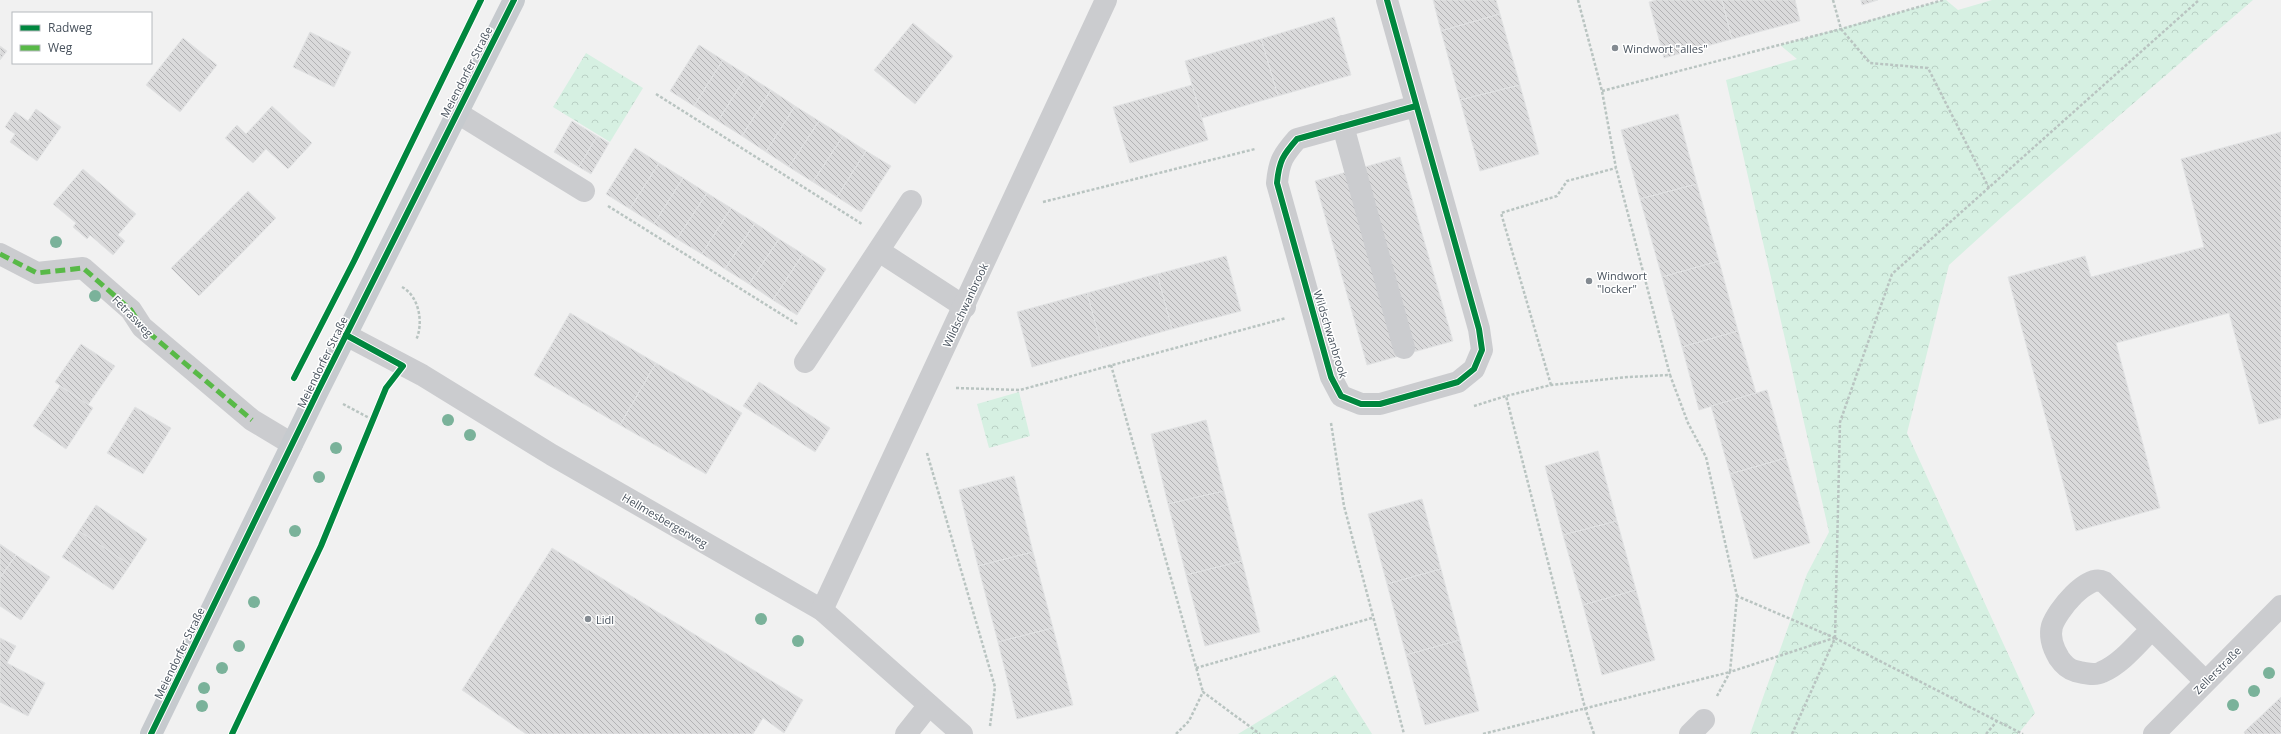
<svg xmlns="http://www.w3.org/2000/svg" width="2281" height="734" viewBox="0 0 2281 734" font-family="'Open Sans',sans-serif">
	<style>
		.park { fill: url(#park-crowns) }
		.building { fill: url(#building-back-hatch); stroke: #e2e3e4 }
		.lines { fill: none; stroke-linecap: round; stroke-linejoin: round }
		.path { stroke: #b9c4c1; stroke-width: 2.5; stroke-dasharray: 3 2; stroke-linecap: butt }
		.minor { stroke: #cbcccf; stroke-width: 22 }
		.major { stroke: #c6cace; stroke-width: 22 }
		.quiet { stroke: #58b947; stroke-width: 5; stroke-dasharray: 10 5; stroke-linecap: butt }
		.cycleway-casing { stroke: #fff; stroke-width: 8 }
		.cycleway { stroke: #00873e; stroke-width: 6 }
		.tree { fill: #7ab29a }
		.poi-dot { fill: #838a91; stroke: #fff; stroke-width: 1.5 }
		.labels { text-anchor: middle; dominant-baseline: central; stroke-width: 3; stroke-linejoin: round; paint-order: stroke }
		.poi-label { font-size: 11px; fill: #48525d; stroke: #fff; text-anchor: start }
		.street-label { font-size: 11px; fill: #48525d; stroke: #fff }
	</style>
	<defs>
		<pattern id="park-crowns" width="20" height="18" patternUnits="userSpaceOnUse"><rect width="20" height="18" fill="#d6f0e2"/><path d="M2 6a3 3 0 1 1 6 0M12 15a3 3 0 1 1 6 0" fill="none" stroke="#b9d0c4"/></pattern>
		<pattern id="building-back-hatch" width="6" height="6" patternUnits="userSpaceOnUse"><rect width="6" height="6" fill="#dadadb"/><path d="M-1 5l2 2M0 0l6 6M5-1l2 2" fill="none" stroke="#b3b3b5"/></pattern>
	</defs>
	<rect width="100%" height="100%" fill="#f1f1f1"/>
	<g class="park">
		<path d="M1943,0H1946L1958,10L1992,0H2253L2003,216L1949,265L1907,433L2035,713L2018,734H1750L1807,574L1829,532L1726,80L1797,59L1780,45Z"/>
		<path d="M586,53L643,88L610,142L553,107Z"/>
		<path d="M1019,392L1030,436L989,448L977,404Z"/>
		<path d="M1335,675L1372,734H1238Z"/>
	</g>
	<g class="building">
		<path d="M1433,0H1496L1500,14L1441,31Z"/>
		<path d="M1656,0H1722L1732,39L1664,58L1649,2Z"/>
		<path d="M1722,0H1795L1800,21L1732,39Z"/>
		<path d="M1861,0H1878L1862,5Z"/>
		<path d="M1500,14L1520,85L1460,100L1441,31Z"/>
		<path d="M1334,17L1351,75L1278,96L1261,39Z"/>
		<path d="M913,23L953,56L915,104L874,70Z"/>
		<path d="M310,32L351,52L334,87L293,67Z"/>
		<path d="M183,38L217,65L180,112L146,85Z"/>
		<path d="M1261,39L1278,96L1202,118L1185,61Z"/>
		<path d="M699,45L723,60L694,106L670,91Z"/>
		<path d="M0,46L7,51L0,60Z"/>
		<path d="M723,60L747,75L718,121L694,106Z"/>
		<path d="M747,75L771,90L742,136L718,121Z"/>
		<path d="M1192,85L1208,140L1130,163L1113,107Z"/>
		<path d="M1520,85L1539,154L1480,171L1460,100Z"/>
		<path d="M771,90L795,106L766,152L742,136Z"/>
		<path d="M272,106L312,143L288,169L266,149L253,163L225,138L237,125L246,134Z"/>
		<path d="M795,106L819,121L789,167L766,152Z"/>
		<path d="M36,109L61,127L37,161L10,142L15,134L5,127L15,112L28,121Z"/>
		<path d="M1678,114L1697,184L1640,199L1621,130Z"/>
		<path d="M572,121L597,136L579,167L554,152Z"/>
		<path d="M819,121L843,136L813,182L789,167Z"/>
		<path d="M2281,132V418L2259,424L2229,313L2116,343L2160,508L2076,531L2008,277L2085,256L2091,277L2204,247L2181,159Z"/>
		<path d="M597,136L609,143L591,174L579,167Z"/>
		<path d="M843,136L866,151L837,197L813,182Z"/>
		<path d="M635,148L659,163L630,209L606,194Z"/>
		<path d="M866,151L891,166L861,212L837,197Z"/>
		<path d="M1400,157L1453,341L1367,365L1315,181Z"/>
		<path d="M659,163L683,178L654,224L630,209Z"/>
		<path d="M83,169L136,214L118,235L125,241L113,255L90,235L87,239L73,227L76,223L53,204Z"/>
		<path d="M683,178L707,193L677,239L654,224Z"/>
		<path d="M1697,184L1719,261L1662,277L1640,199Z"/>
		<path d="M248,191L276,218L238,257L210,229Z"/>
		<path d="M707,193L731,208L702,254L677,239Z"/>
		<path d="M731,208L755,223L725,269L702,254Z"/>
		<path d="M755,223L779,239L749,284L725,269Z"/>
		<path d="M210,229L238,257L199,296L171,268Z"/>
		<path d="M779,239L803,254L773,300L749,284Z"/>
		<path d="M803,254L826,269L797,315L773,300Z"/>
		<path d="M1226,256L1241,311L1172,329L1157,274Z"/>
		<path d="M1719,261L1738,331L1682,347L1662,277Z"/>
		<path d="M1157,274L1172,329L1102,348L1087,293Z"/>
		<path d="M1087,293L1102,348L1032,367L1017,312Z"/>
		<path d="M570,313L656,363L620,425L534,375Z"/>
		<path d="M1738,331L1756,393L1699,410L1682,347Z"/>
		<path d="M81,344L115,366L88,405L55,382Z"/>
		<path d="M656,363L742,413L706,474L620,425Z"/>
		<path d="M759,382L830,428L815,452L743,406Z"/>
		<path d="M60,386L93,408L66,449L33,426Z"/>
		<path d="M1767,390L1786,458L1730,474L1711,406Z"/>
		<path d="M135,407L171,428L143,474L107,453Z"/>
		<path d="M1206,420L1224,491L1168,504L1151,434Z"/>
		<path d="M1598,451L1617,521L1563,535L1545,466Z"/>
		<path d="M1786,458L1810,543L1754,559L1730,474Z"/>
		<path d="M1014,476L1033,552L978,566L959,490Z"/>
		<path d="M1224,491L1242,561L1186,575L1168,504Z"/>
		<path d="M1422,499L1441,569L1387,584L1368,514Z"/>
		<path d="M96,505L147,539L130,565L79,531Z"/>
		<path d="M1617,521L1636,590L1583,605L1563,535Z"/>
		<path d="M79,531L130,565L113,590L62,557Z"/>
		<path d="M0,544L16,555L0,578Z"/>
		<path d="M552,548L803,700L784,733L763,718L753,734H526L462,690Z"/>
		<path d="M1033,552L1053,628L998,642L978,566Z"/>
		<path d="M16,555L50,577L21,620L0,606V578Z"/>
		<path d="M1242,561L1260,632L1205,646L1186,575Z"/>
		<path d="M1441,569L1460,640L1406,655L1387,584Z"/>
		<path d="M1636,590L1655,660L1602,675L1583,605Z"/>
		<path d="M1053,628L1073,705L1017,719L998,642Z"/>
		<path d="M0,638L16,646L7,663L45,683L28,716L0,702Z"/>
		<path d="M1460,640L1479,711L1425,725L1406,655Z"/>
		<path d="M2281,697V734H2245L2244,732Z"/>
	</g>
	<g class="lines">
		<g class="path">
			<path d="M1578,0L1602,91L1616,168L1670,375"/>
			<path d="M1833,0L1841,29L1870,63L1928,68L1989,188"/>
			<path d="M1602,91L1841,29L1943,0"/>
			<path d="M656,94L862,224"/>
			<path d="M1043,202L1255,149"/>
			<path d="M608,206L797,324"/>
			<path d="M402,287C419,296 424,323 416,340"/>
			<path d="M1111,365L1203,692"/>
			<path d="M1551,385L1501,213L1557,196L1567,181L1616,168"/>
			<path d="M956,388L1020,390L1286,318"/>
			<path d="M343,404L373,420"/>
			<path d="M1474,406L1506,396"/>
			<path d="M1331,423L1344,506L1404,734"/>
			<path d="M927,453L995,687L990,726"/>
			<path d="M1835,638L1840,422L1892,274L2199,0"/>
			<path d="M1196,668L1372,618"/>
			<path d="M1717,696L1730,672L1834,638"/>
			<path d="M1176,734L1189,721L1203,692L1260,734"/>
			<path d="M1483,734L1730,672L1737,596L1835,638"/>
			<path d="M1594,734L1585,708L1506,396L1551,385L1628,377L1670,375L1688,423L1706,457L1737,596"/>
			<path d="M1792,734L1835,638L1997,721"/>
			<path d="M1986,734L1997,721L2023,734"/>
		</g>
		<g class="minor">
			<path d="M1387,0L1479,329L1482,350L1474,369L1458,382L1380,404H1361L1341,396L1331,377L1277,183C1279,161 1283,155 1297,139L1416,106"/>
			<path d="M456,112L584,191"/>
			<path d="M1343,126L1404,348"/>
			<path d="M879,251L965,307"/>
			<path d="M0,254L37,273L83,268L131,310L142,327L252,420L292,444"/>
			<path d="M346,335L422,375L552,455L822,610L962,734"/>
			<path d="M805,362L911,201"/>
			<path d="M822,610L1106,0"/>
			<path d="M2151,630C2137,644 2121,664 2102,672C2095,676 2083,673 2075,671C2068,669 2063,664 2059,658C2053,648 2049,637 2052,626C2057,611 2087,573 2104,582L2205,681"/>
			<path d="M906,734L929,705"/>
			<path d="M1690,734L1704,720"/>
			<path d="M2154,734L2281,606"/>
		</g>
		<path class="major" d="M151,734L318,391L514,0"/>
		<path class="quiet" d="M0,254L37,273L83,268L131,310L142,327L252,420"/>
		<g class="cycleway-casing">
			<g id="cycleway">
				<path d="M1387,0L1479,329L1482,350L1474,369L1458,382L1380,404H1361L1341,396L1331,377L1277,183C1279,161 1283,155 1297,139L1416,106"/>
				<path d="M294,378L354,261L481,0"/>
				<path d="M151,734L318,391L514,0"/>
				<path d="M232,734L321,546L386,388L403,366L346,335"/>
			</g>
		</g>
		<use href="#cycleway" class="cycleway"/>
	</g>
	<g class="tree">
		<circle cx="56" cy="242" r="6"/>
		<circle cx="95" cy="296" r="6"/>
		<circle cx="448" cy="420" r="6"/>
		<circle cx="470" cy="435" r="6"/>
		<circle cx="336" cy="448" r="6"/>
		<circle cx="319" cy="477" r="6"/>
		<circle cx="295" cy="531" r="6"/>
		<circle cx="254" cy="602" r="6"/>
		<circle cx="761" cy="619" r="6"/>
		<circle cx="798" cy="641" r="6"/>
		<circle cx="239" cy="646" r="6"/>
		<circle cx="222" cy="668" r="6"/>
		<circle cx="2269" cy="673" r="6"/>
		<circle cx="204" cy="688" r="6"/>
		<circle cx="2254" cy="691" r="6"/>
		<circle cx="2233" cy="705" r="6"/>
		<circle cx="202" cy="706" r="6"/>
	</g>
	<g class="poi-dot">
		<circle cx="1615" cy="48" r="4"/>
		<circle cx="1589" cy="281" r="4"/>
		<circle cx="588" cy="619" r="4"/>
	</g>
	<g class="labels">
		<g class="poi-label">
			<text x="1623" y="48">Windwort "alles"</text>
			<text x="1597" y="275">Windwort<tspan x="1597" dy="13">"locker"</tspan></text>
			<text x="596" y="619">Lidl</text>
		</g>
		<g class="street-label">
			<text transform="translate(466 72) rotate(-63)">Meiendorfer Straße</text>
			<text transform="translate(965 305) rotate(-65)">Wildschwanbrook</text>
			<text transform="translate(133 316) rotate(46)">Fetrasweg</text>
			<text transform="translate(1331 334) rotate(73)">Wildschwanbrook</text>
			<text transform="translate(322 362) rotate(-64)">Meiendorfer Straße</text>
			<text transform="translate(665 520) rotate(30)">Hellmesbergerweg</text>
			<text transform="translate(179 653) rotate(-64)">Meiendorfer Straße</text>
			<text transform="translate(2217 670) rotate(-45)">Zellerstraße</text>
		</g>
	</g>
	<rect x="12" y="12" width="140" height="52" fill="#ffffff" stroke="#b6babe"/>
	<rect x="20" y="25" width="20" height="6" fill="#00873e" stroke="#b6babe"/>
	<text x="48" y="32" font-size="12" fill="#48525d">Radweg</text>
	<rect x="20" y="45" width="20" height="6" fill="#58b947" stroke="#b6babe"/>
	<text x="48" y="52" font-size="12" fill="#48525d">Weg</text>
</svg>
